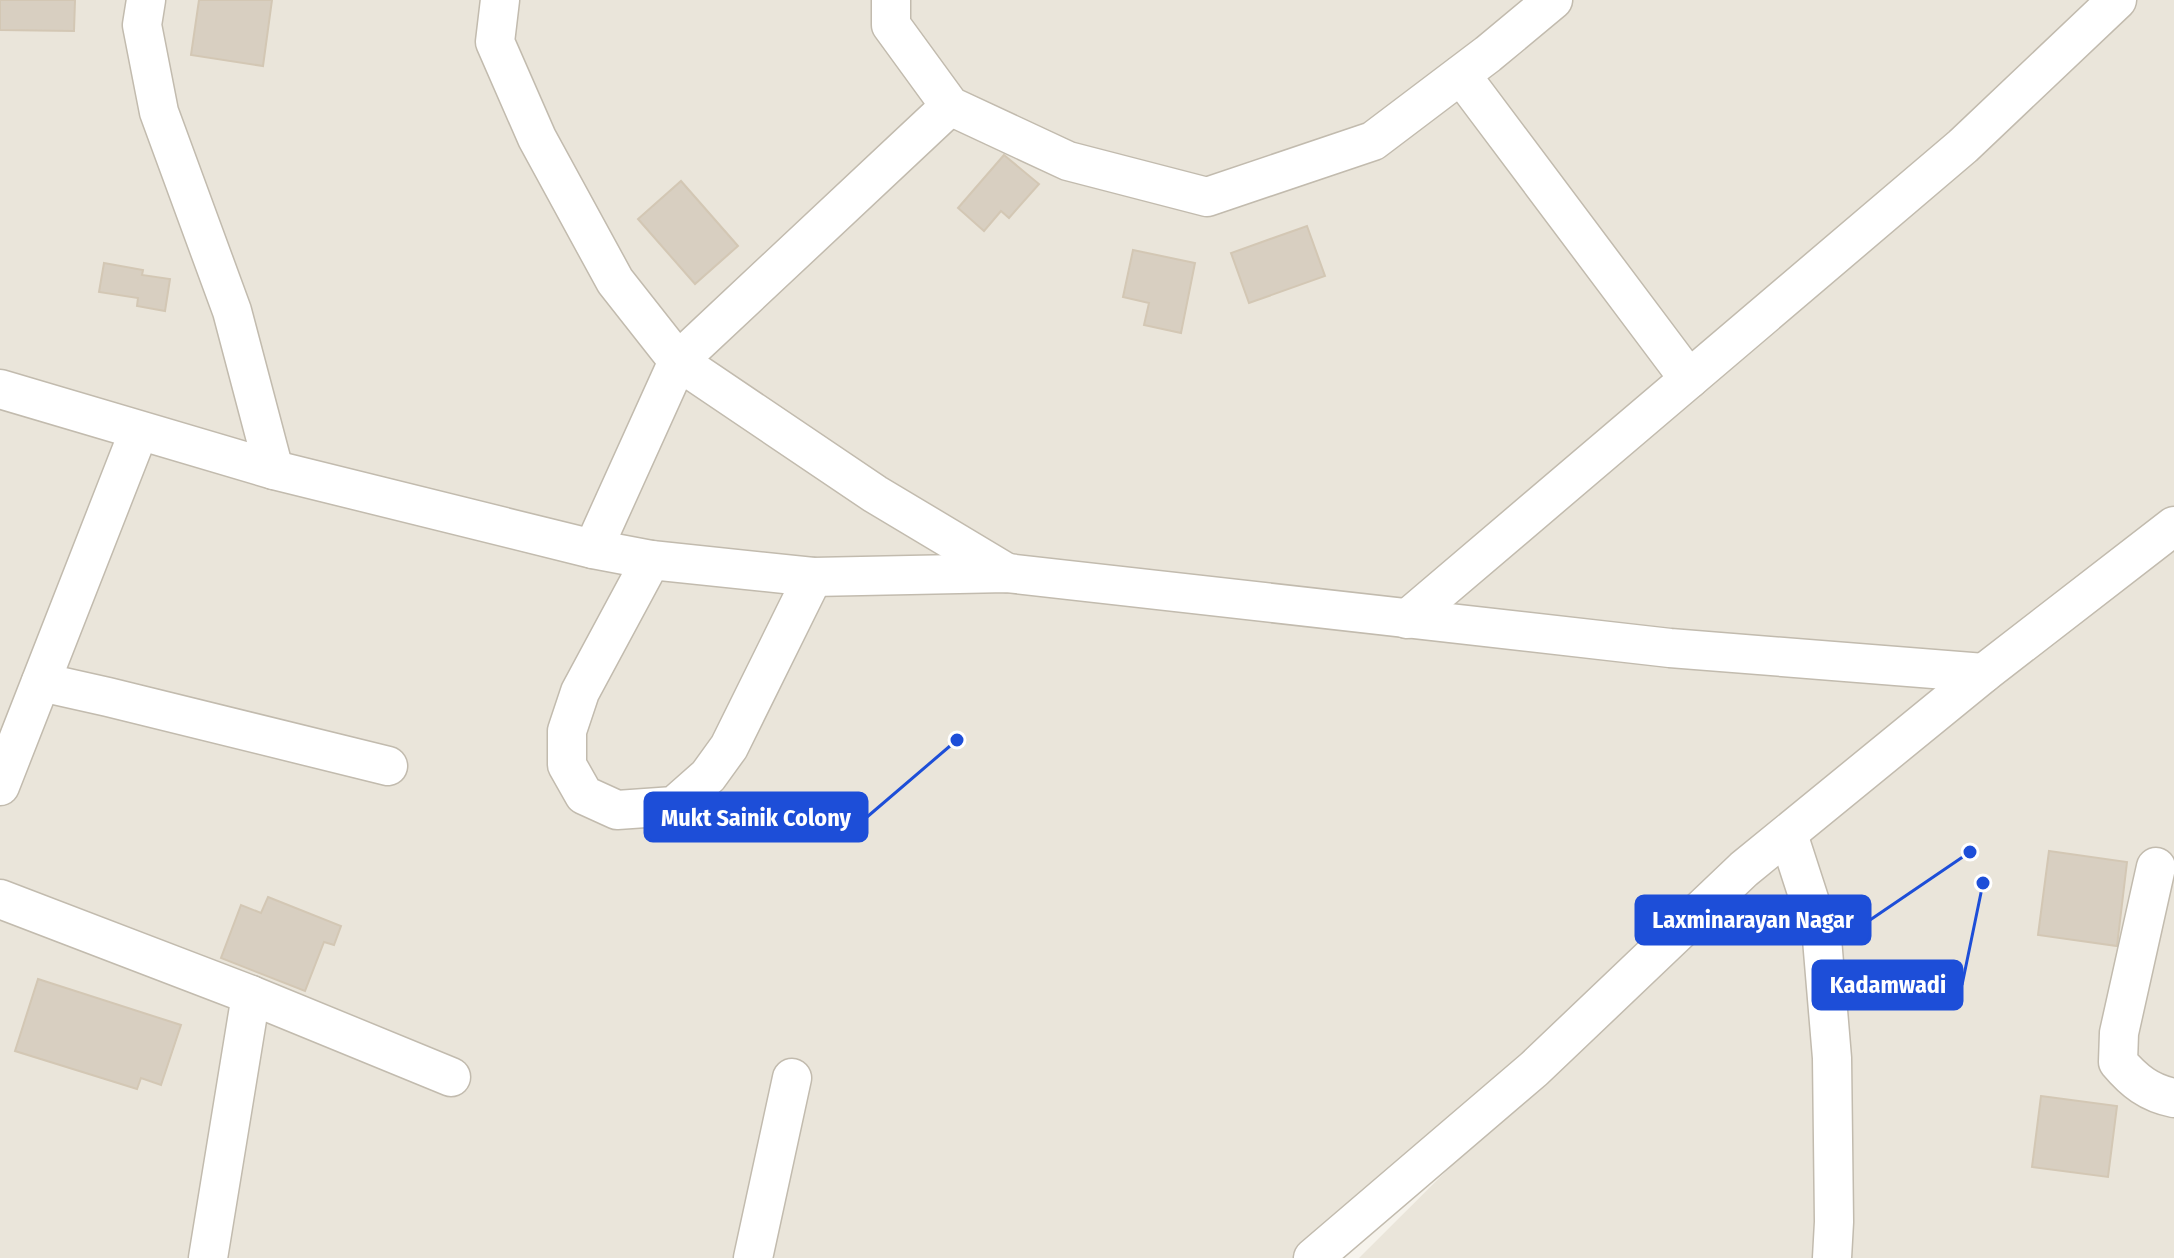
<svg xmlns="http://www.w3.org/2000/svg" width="2174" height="1258" viewBox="0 0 2174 1258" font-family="'Fira Sans Condensed',sans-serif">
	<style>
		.residential { fill: #eae5da }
		.building { fill: #d8cfc1; stroke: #d3c7b4; stroke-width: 2 }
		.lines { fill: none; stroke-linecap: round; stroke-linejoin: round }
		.street-casing { stroke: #c2bbae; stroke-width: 41 }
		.street { stroke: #fff; stroke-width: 38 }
		.leader { fill: none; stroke: #1d4ed8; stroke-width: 3 }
		.callout-dot { fill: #1d4ed8; stroke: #fff; stroke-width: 3 }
		.callout { fill: #1d4ed8; stroke: #1d4ed8; stroke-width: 3 }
		.callout-label { font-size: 24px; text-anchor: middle; font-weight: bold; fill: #fff }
	</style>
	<rect width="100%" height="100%" fill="#f6f3ec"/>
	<path class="residential" d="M0,0H2174V1258H1359L1698,920L1325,1258H0Z"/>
	<g class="building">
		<path d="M0,0H75L74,31L0,30Z"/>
		<path d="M199,0H272L263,66L191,55Z"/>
		<path d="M1004,155L1039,184L1009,218L1001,211L984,231L958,208Z"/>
		<path d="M681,181L738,246L695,284L638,219Z"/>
		<path d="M1307,226L1325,276L1249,303L1231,253Z"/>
		<path d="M1133,250L1195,263L1181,333L1144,325L1149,303L1123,297Z"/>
		<path d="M104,263L143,270L142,275L170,279L165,311L137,306L138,298L99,292Z"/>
		<path d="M2049,851L2127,862L2117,946L2038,935Z"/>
		<path d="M268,897L341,926L334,945L324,942L305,991L221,958L241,905L261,913Z"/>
		<path d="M38,979L181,1025L161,1085L141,1078L137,1089L15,1051Z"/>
		<path d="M2041,1096L2117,1106L2108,1177L2032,1167Z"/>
	</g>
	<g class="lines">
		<g class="street-casing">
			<g id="street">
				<path d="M146,0L142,25L159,112L232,311L274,470"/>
				<path d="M500,0L495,42L537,138L615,281L678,361L875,494L1007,573"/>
				<path d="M891,0V25L950,106L1068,161L1207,197L1373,141L1488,54L1553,0"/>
				<path d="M1461,75L1689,379"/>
				<path d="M0,389L274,470L593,549L651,560L813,577L1007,573L1670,648L1984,673"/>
				<path d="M593,549L678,361L950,106"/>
				<path d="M651,560L580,692L567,731V765L584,795L617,810L674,806L708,776L729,747L813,577"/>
				<path d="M1407,619L1963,146L2117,0"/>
				<path d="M41,682L108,697L388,766"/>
				<path d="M0,786L139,431"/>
				<path d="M1788,834L1822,939L1832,1058L1834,1222L1832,1258"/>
				<path d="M2156,867L2119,1033L2118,1062C2134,1081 2149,1093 2174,1098"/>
				<path d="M0,899L251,995"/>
				<path d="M208,1258L251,995L451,1077"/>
				<path d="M753,1258L792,1078"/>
				<path d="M1313,1258L1534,1069L1744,869L1984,673L2174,526"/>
			</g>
		</g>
		<use href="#street" class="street"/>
	</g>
	<path class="leader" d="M957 740L867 817M1970 852L1870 920M1983 883L1962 985"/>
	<g class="callout-dot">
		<circle cx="957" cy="740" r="8"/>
		<circle cx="1970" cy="852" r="8"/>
		<circle cx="1983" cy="883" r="8"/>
	</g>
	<g class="callout">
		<rect x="645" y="793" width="222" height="48" rx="8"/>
		<rect x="1636" y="896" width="234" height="48" rx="8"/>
		<rect x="1813" y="961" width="149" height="48" rx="8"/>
	</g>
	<g class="callout-label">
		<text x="756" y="826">Mukt Sainik Colony</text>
		<text x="1753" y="928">Laxminarayan Nagar</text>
		<text x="1888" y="993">Kadamwadi</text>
	</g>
</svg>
